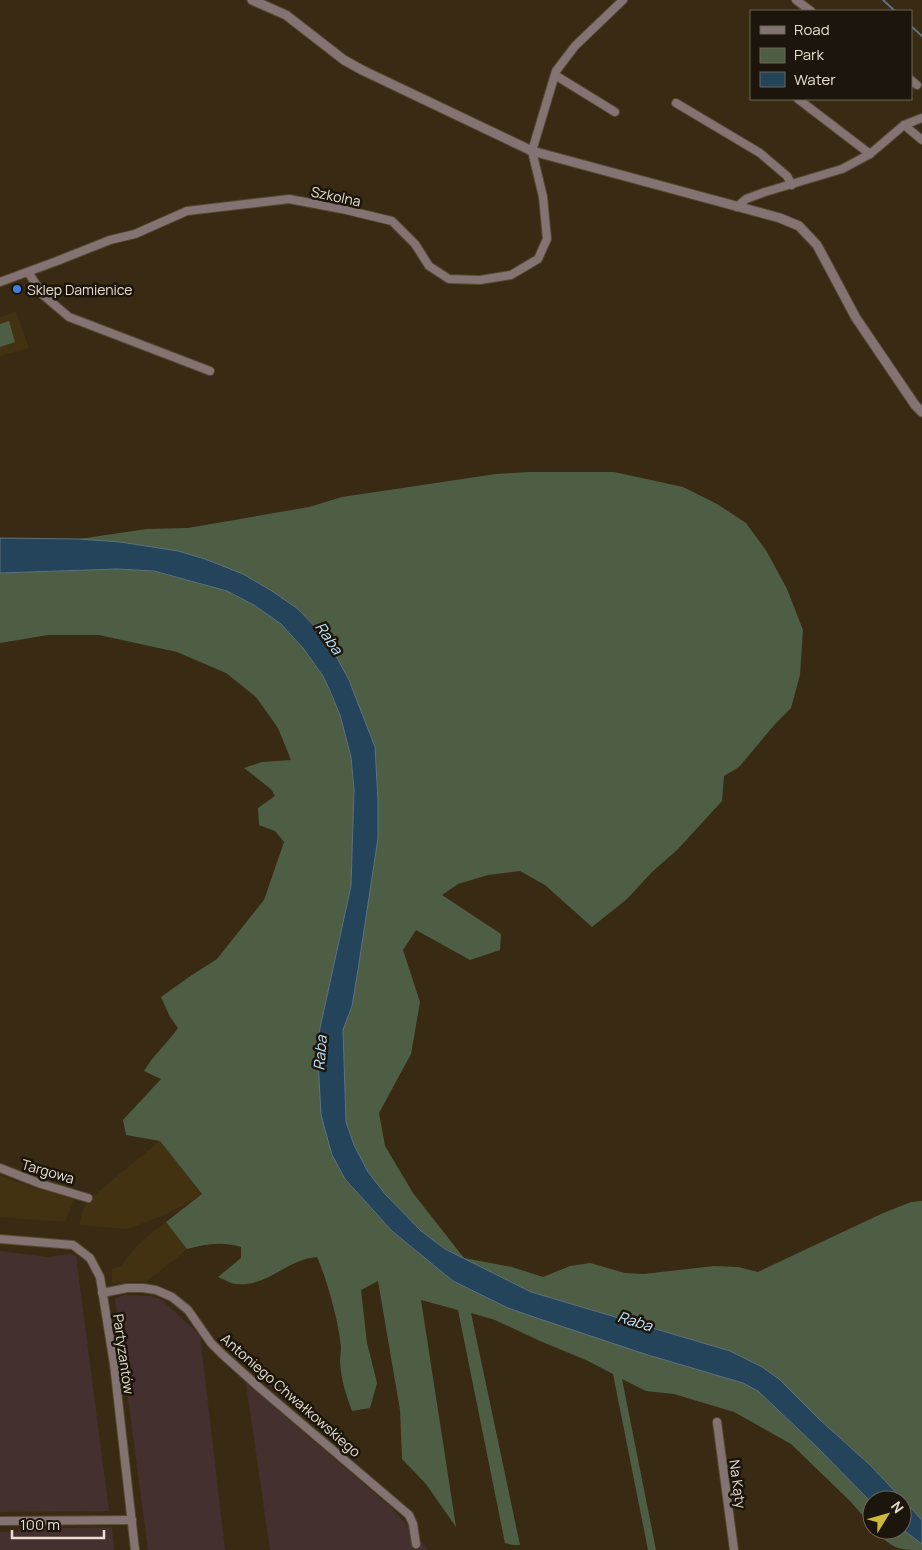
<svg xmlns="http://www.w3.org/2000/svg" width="922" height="1550" viewBox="0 0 922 1550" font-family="Manrope,sans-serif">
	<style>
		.built { fill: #433212 }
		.industrial { fill: #44302f }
		.green { fill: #4e5e45 }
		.water { fill: #23445b; stroke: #5e727e }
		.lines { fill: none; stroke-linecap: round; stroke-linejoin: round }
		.stream { stroke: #5e727e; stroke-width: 2 }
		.minor-casing { stroke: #554831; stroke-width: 10 }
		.tertiary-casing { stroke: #554831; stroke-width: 11 }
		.minor { stroke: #837372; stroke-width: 8 }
		.tertiary { stroke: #837372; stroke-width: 9 }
		.shop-dot { fill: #3f7fe0; stroke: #1b150b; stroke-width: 2 }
		.labels { text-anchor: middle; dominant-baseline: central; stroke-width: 5; stroke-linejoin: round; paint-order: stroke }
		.street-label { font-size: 14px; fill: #e7decf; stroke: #1b150b }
		.poi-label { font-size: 14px; fill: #e7decf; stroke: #1b150b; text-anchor: start }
		.water-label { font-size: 15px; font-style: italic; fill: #c1e4fe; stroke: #1b150b }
	</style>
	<rect width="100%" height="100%" fill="#392b13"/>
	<g class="built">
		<path d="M16,312L29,348L0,356V317Z"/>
		<path d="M160,1141L202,1195L162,1216L128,1229L79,1225L83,1209L91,1198Z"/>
		<path d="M0,1176L43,1191L75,1197L65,1222L0,1217Z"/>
		<path d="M166,1222L187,1249L146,1282L143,1281L112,1283V1269L121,1266L138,1245L154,1231Z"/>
	</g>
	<g class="industrial">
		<path d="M0,1251L47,1257L71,1254L76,1256L109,1511L0,1512Z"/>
		<path d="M124,1295L150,1296L162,1300L200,1335L225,1550H148L115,1299Z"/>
		<path d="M246,1383L394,1510L428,1550H270Z"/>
		<path d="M112,1527L114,1550H0V1532H18L19,1529Z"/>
	</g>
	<g class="green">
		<path d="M9,321L15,342L0,347V324Z"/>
		<path d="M530,472H614L683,487L717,504L746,523L767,552L787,589L803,630L800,675L791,708L775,724L739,767L724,776L722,801L678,849L652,872L627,899L592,927L545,885L520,871L488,875L458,884L442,895L501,934L500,950L470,960L416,930L403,950L420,1002L411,1054L379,1113L385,1146L413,1193L464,1258L512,1267L543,1277L570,1266L590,1263L625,1273L644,1274L714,1266L738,1267L758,1272L881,1214L911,1202L922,1201V1520L870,1465L819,1419L779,1379L762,1367L730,1351L531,1292L445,1249L421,1231L385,1194L368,1172L354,1145L346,1122L343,1030L352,1006L375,747L349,680L319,631L298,609L79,539L147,529L188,528L309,507L342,497L496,474Z"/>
		<path d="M117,569L153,571L227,591L254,605L281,624L303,648L323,676L340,715L351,757L354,789L351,886L317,1042L345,1179L392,1231L453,1281L508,1308L534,1317L648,1355L744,1383L758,1391L817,1447L872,1503V1526L850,1501L791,1444L734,1412L674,1394L646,1391L622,1379L656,1550H648L613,1374L586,1360L540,1341L495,1320L471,1313L520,1545H513L505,1543L458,1310L421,1300L456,1527L426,1484L402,1459L400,1410L378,1281L361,1290L367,1343L377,1383L370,1408L352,1411C346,1395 341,1379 340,1362C340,1357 341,1352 341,1347C339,1323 327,1279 317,1257C287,1259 268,1287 236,1284C231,1284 224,1279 218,1277L241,1258V1247C221,1241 206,1244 187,1249L166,1222L202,1194L160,1141L126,1135L123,1120L161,1079L144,1071C154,1054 167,1044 178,1028L170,1017L161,997L192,975L217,959L264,900L284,842L275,831L259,825L258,808L275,796L271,789L244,768L262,762L291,760L278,728L256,697L226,673L177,652L99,635H48L0,643V573Z"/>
		<path d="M902,1529L922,1544V1550C897,1550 893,1549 875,1530Z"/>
	</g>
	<path class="water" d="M0,538L79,539L120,542L178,551L205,559L243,574L272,591L298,609L319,631L336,656L349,680L375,747L378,800V838L358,970L352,1006L343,1030L346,1122L354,1145L368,1172L385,1194L421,1231L445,1249L531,1292L730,1351L762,1367L779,1379L819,1419L870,1465L922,1520V1544L902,1529V1500H872V1503L817,1447L758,1391L743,1383L648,1355L534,1317L508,1308L453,1281L392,1231L345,1179L332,1155L321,1115L317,1042L351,886L354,789L351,757L340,715L330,691L323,676L303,648L281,624L254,605L227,591L154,571L117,569L0,573Z"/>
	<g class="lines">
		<g class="stream">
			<path d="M883,0L895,11"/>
			<path d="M911,26L922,36"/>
		</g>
		<g class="minor-casing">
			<g id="minor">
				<path d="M796,0L811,11"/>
				<path d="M555,75L615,112"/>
				<path d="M911,80L917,85"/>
				<path d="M798,99L870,154"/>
				<path d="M676,103L760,153L787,176L792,185"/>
				<path d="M904,125L922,140"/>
				<path d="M737,207L746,199L765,192L842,169L870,154L904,125L922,118"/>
				<path d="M28,272L43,295L69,317L210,371"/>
				<path d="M0,282L57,261L110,240L135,234L187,211L289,199L342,209L392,221L415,244L429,266L449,279L480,280L511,275L538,259L547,239L543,197L532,151L556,71L575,46L623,0"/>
				<path d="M0,1168L41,1184L88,1198"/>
				<path d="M0,1239L73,1245L90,1258L100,1277L114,1364L135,1550"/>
				<path d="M102,1293L127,1288H143L156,1290L172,1297L188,1310L211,1343L222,1354L261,1389L409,1515L413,1524L416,1544"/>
				<path d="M717,1422L734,1550"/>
				<path d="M0,1521L132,1520"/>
			</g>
		</g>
		<g class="tertiary-casing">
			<path id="tertiary" d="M252,0L286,15L344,60L362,70L532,151L780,218L799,226L817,245L856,318L915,405L922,412"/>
		</g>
		<use href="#minor" class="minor"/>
		<use href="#tertiary" class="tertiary"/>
	</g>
	<circle class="shop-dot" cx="17" cy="289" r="5"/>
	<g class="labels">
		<g class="street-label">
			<text transform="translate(336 196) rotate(12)">Szkolna</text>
			<text transform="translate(48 1171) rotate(16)">Targowa</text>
			<text transform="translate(124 1354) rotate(82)">Partyzantów</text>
			<text transform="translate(291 1395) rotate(41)">Antoniego Chwałkowskiego</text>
			<text transform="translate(738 1484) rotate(82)">Na Kąty</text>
		</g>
		<g class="poi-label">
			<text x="27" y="289">Sklep Damienice</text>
		</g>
		<g class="water-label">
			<text transform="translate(329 638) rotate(55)">Raba</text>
			<text transform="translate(320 1053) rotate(-86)">Raba</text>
			<text transform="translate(635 1321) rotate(17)">Raba</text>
		</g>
	</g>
	<rect x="750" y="10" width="162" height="90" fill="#1b150b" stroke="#6d6559"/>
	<rect x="760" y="26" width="25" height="8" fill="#837372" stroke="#6d6559"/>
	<text x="794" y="35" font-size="15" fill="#e7decf">Road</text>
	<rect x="760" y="48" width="25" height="15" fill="#4e5e45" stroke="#6d6559"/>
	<text x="794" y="60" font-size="15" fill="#e7decf">Park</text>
	<rect x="760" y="72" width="25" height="15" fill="#23445b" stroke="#6d6559"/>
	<text x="794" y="85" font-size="15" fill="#e7decf">Water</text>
	<g transform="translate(887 1515) rotate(53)"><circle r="24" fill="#1b150b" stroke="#6d6559"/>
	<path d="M0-4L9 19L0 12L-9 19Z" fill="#cdb938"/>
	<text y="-8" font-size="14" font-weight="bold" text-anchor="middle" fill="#e7decf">N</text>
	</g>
	<path d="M12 1530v8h92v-8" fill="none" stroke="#e7decf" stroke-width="2.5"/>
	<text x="20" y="1530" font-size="15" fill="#e7decf" stroke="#1b150b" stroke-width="4" paint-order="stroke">100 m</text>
</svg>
